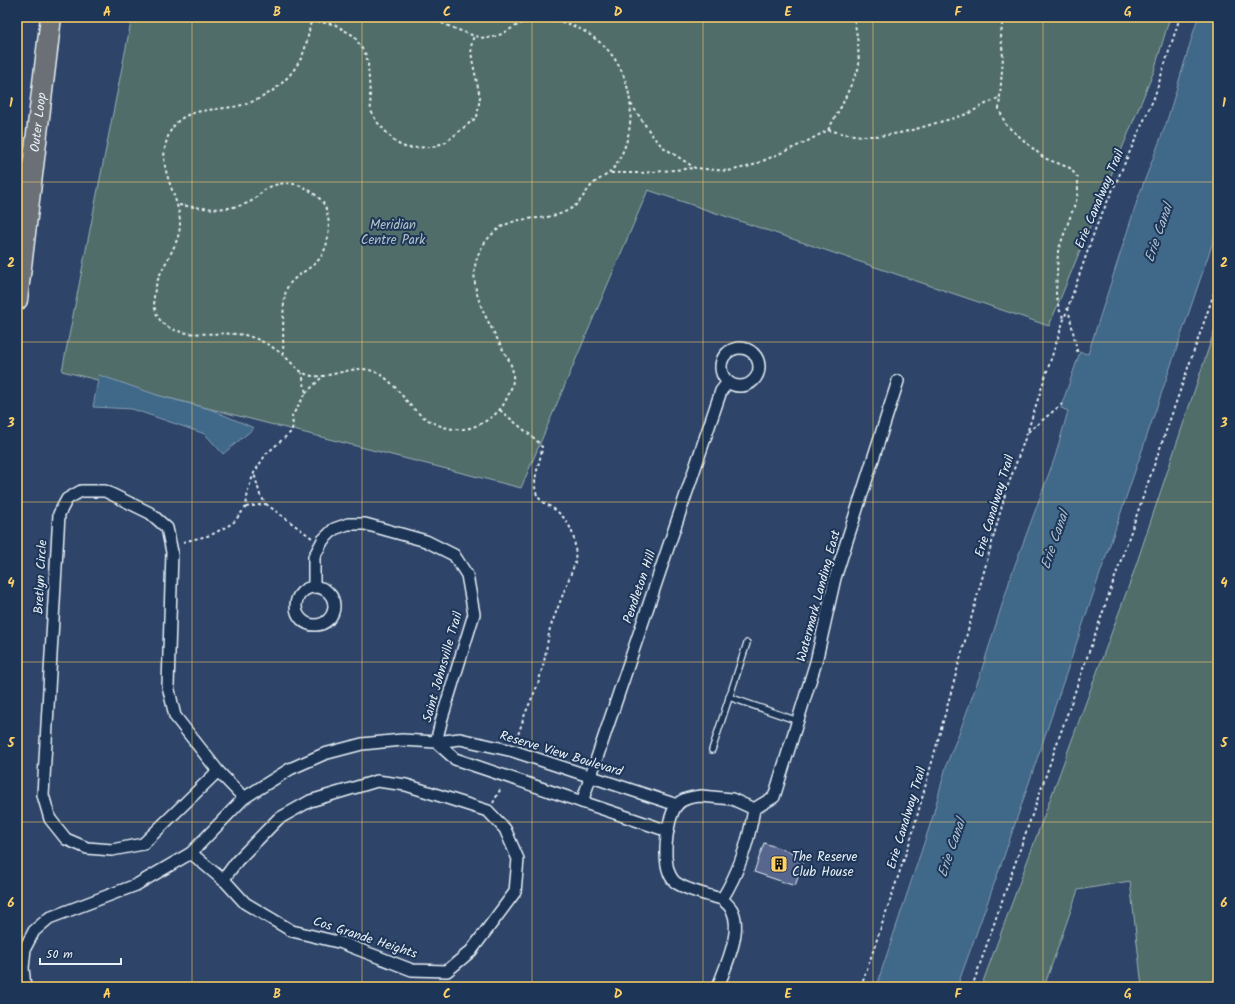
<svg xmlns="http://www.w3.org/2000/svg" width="1235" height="1004" viewBox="0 0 1235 1004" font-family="Kalam,sans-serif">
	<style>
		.green { fill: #516d6b; stroke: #9cafb2 }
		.water { fill: #416888; stroke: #849fb5 }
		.building { fill: #56668e; stroke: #e8f1f8 }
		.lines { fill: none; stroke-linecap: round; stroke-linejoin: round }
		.lane-casing { stroke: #e8f1f8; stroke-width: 8 }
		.street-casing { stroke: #e8f1f8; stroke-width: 14 }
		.highway-casing { stroke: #e8f1f8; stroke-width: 23 }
		.path { stroke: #e8f1f8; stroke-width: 2; stroke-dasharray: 3 3; stroke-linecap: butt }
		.lane { stroke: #1d3557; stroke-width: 5.5 }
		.street { stroke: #1d3557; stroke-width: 11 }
		.highway { stroke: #6a7074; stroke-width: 20 }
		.grid { fill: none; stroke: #ffd166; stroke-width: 1; stroke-opacity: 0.55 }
		.labels { text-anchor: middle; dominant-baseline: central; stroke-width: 4; stroke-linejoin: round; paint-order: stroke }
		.street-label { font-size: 13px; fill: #e8f1f8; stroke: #1d3557 }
		.park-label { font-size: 13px; fill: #b3c3c7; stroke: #1d3557 }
		.poi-label { font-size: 13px; fill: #e8f1f8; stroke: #1d3557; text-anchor: start }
		.water-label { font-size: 14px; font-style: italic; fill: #aec1d1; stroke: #1d3557 }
		.neatline { fill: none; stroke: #ffd166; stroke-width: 1.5 }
		.grid-label { font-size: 13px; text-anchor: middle; font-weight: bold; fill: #ffd166 }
	</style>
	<rect width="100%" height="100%" fill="#2e4468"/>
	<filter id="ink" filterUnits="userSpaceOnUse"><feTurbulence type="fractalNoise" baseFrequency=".025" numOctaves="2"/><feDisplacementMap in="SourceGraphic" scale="8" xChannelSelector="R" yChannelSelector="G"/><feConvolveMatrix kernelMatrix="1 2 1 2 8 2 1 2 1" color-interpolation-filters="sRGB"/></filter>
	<g filter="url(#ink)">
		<g class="green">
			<path d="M132,17H1170L1154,71L1049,326L648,190L521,488L62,371Z"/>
			<path d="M1218,320V976L1206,987H1142L1130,881L1078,890L1044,987H981L1132,577Z"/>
		</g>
		<g class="water">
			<path d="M1198,17H1218V227L1002,862L957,987H876L932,819L947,763L961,728L981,672L1012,573L1055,457L1068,411L1061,408L1062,404L1080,352L1088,354L1138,198L1166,124Z"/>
			<path d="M99,375L160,396L210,409L254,428L223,454L205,434L132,409L93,407Z"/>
		</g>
		<path class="building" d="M764,843L805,857L795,886L754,872Z"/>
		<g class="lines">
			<g class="lane-casing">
				<g id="lane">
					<path d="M729,697L798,721"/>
					<path d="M712,750L747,643"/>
				</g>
			</g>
			<g class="street-casing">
				<g id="street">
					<circle cx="740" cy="367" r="19"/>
					<path d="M314,587V557L323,540L334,529L348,524H365L426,541L454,555L467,575L474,614L442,718L436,742"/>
					<circle cx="315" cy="606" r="19"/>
					<path d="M436,742L455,759L668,831"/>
					<path d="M218,771L143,844L112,850L87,848L66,839L50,819L43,795L59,514L67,499L81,491H105L150,513L167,528L172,552L168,686L175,716L218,771L244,798"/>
					<path d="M701,796L732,799L754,809C749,840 739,872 722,899C710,896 684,889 675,882C660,868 666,821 676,806C682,798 693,797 701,796Z"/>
					<path d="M582,802L721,391L728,382"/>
					<path d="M754,809L774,797L816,662L835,578L898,381"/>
					<path d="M191,853L223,880L225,881L245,903L292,931L342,943L412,970L447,971L471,951L515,892L518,859L505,829L488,811L406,785L377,781L310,801L278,819L237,861L223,880"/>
					<path d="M25,987L23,968L25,948L34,931L49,918L136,885L191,853L244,798L290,769L324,754L362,744L402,740L436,742L460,739L513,751L677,805"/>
					<path d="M718,987C725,967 743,931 732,910C730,906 725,902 722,899"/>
				</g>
			</g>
			<g class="highway-casing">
				<g id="highway">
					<path id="s1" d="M17,300L51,17"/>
				</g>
			</g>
			<g class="path">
				<path d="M312,17C308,33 307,51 297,65C285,84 267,97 246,104C214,114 173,101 165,148C160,175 181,199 180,226C178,252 153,273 154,301C156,347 215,329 244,335C258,338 272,346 283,355C293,363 298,373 312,376C328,378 345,369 362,369C386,370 397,391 412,407C428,424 455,436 478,425C489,420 499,413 505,402C509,393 514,385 513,375C513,365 507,357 502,348C490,324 471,296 475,267C476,258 480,249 486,241C513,207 543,227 572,208C580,203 584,194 591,186C597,179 608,176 613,169C639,133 636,80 606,48C585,27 550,11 520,24C509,29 500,37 487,38C472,38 442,22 426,17"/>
				<path d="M1003,17L1001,35L1003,57L999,109L1006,125L1044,158L1070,168L1078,178V188L1077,198L1058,251L1056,293L1059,309L1064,319"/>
				<path d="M311,21L334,24L354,36L366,55L368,64L371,111L377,122L396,143L407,148L432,147L446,142L477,117L480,97L472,59L471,47L474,35"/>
				<path d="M631,104L654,138L663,147L695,168L728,171L751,166L804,143L828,130L842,105L859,67L858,43L854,17"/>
				<path d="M828,130C872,141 894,136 936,123C947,120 959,117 969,113C979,108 988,102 999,98"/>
				<path d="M611,173H642L695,168"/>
				<path d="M179,205C203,208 220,212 245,204C255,201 258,194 266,189C286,177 307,185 321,200C332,213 331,244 320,258C312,269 296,274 288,286C281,297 284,340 283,355"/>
				<path d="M1068,308L1078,355"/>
				<path d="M306,393L323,376"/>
				<path d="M500,410L535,439L542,447C541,461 532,479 536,492C538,500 545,503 551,507C572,520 577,540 575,563L550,628L544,662L538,684L525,714L516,741"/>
				<path d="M1028,432L1062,404"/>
				<path d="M266,504L312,538"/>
				<path d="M246,507L266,504L260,495L254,473"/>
				<path d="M183,542L211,535L233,523L246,507L248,490L254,473L266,454L291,432L293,426L292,416L306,393L302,373"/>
				<path d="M493,803L501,788"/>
				<path d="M861,987L912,835L1006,491L1027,433L1064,319L1096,227L1154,98L1180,17"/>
				<path d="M972,987L1218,282"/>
			</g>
			<use href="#lane" class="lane"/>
			<use href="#street" class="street"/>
			<use href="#highway" class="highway"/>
		</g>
	</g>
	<path class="grid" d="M192,17V987M362,17V987M532,17V987M703,17V987M873,17V987M1043,17V987M17,182H1218M17,342H1218M17,502H1218M17,662H1218M17,822H1218"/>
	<defs>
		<g id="building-square" transform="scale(0.9)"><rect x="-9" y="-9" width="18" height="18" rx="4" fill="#ffd166" stroke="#1d3557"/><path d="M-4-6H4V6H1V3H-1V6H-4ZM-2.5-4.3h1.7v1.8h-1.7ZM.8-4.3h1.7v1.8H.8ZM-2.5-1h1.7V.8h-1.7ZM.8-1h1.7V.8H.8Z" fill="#111"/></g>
	</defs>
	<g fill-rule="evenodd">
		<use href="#building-square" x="779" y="864"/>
	</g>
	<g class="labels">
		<g class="street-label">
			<text stroke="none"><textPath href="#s1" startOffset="179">Outer Loop</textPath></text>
			<text transform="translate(1100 199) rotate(-67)">Erie Canalway Trail</text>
			<text transform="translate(995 506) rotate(-73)">Erie Canalway Trail</text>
			<text transform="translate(41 577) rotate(-87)">Bretlyn Circle</text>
			<text transform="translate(640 587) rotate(-71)">Pendleton Hill</text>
			<text transform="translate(819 596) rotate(-75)">Watermark Landing East</text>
			<text transform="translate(443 667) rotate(-74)">Saint Johnsville Trail</text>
			<text transform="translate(561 754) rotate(17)">Reserve View Boulevard</text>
			<text transform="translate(907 818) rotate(-73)">Erie Canalway Trail</text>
			<text transform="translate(365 938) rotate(18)">Cos Grande Heights</text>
		</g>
		<g class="park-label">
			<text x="393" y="225">Meridian<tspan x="393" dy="15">Centre Park</tspan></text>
		</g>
		<g class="poi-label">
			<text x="792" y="857">The Reserve<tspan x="792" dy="15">Club House</tspan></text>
		</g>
		<g class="water-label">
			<text transform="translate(1159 233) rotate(-71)">Erie Canal</text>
			<text transform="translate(1055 540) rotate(-71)">Erie Canal</text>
			<text transform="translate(952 848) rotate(-71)">Erie Canal</text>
		</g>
	</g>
	<rect width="1235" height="1004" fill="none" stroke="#1d3557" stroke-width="44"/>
	<path d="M40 958v6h81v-6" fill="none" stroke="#e8f1f8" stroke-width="2"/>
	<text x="46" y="958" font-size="12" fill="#e8f1f8" stroke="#1d3557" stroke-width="3" paint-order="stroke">50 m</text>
	<rect x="22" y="22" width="1191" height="960" class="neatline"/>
	<g class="grid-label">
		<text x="107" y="16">A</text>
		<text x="277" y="16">B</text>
		<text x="447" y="16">C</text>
		<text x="618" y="16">D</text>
		<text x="788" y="16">E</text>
		<text x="958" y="16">F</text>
		<text x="1128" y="16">G</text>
		<text x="11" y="107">1</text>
		<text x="1224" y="107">1</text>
		<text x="11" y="267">2</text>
		<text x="1224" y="267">2</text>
		<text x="11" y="427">3</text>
		<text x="1224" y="427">3</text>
		<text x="11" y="587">4</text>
		<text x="1224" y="587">4</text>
		<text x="11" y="747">5</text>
		<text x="1224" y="747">5</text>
		<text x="11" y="907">6</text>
		<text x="1224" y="907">6</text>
		<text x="107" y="998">A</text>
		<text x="277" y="998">B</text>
		<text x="447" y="998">C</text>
		<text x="618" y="998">D</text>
		<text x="788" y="998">E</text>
		<text x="958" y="998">F</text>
		<text x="1128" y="998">G</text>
	</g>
</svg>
